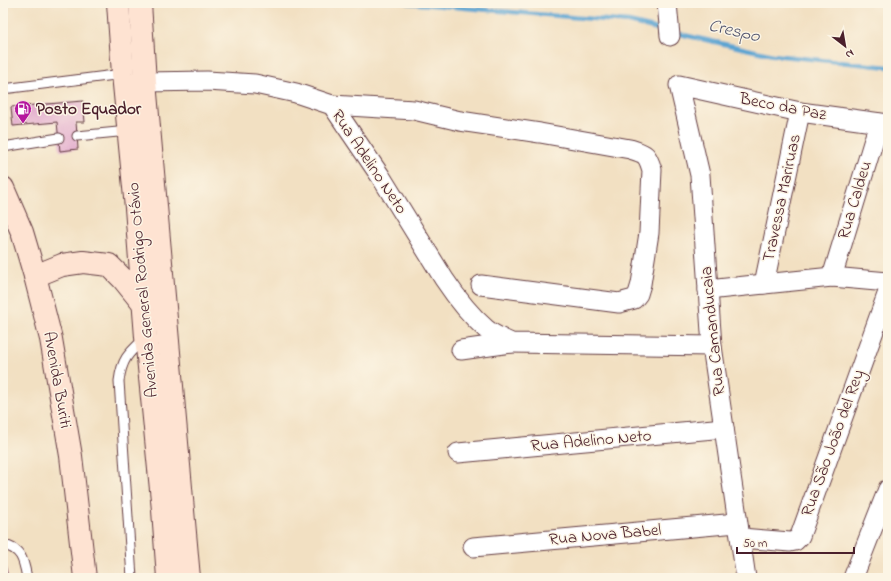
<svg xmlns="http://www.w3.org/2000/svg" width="891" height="581" viewBox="0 0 891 581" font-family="'Indie Flower',sans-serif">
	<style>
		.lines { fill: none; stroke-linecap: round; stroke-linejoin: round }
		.stream { stroke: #5ba4d2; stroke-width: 4.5 }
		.building { fill: #d991c4 }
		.lane-casing { stroke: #633c42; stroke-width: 11 }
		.street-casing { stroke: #633c42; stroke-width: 21 }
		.secondary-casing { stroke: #633c42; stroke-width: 24 }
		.lane { stroke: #fff; stroke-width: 9 }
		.street { stroke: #fff; stroke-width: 19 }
		.secondary { stroke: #fee3d2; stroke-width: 22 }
		.labels { text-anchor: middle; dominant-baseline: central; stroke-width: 3; stroke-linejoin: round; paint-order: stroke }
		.street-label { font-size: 17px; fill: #4a1f2b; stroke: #fcf5e5 }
		.poi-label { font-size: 17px; font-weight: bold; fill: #4a1f2b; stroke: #fcf5e5; text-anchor: start }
		.water-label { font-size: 18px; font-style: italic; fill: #51546e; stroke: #fcf5e5 }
	</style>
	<rect width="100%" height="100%" fill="#fcf5e5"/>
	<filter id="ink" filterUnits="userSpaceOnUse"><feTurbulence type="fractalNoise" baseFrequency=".025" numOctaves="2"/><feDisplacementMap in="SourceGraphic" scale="8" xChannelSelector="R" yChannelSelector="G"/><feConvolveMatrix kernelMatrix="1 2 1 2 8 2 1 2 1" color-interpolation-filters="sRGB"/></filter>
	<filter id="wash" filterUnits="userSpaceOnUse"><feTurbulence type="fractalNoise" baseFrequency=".012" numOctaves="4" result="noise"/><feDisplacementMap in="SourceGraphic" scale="16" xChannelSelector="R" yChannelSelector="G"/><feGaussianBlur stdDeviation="0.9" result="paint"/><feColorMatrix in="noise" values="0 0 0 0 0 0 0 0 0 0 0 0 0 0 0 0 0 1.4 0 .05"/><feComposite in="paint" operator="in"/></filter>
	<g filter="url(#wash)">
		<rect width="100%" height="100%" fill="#f2e0c2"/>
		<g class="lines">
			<g class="stream">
				<path d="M408,3L629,22L666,31"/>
				<path d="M675,33L773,55L888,67"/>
			</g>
		</g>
		<g id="blocks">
			<g class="building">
				<path d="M83,101L85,122H76L78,149L60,151L57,122L13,126L11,107Z"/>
				<path d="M4,559L8,578H3V560Z"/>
			</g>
		</g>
	</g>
	<g filter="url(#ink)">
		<use href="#blocks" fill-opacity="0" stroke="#633c42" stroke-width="1"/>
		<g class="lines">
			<g class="lane-casing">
				<g id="lane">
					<path d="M3,89L123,74"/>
					<path d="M77,136L128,131"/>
					<path d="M3,147L59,138"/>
					<path d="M3,545C22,548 24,562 27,578"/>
					<path d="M132,578L119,381C122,358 129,353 145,338"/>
				</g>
			</g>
			<g class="street-casing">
				<g id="street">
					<path d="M667,3L670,36"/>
					<path d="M145,82L207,81L255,84L296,93L332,105L381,177L444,279C456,297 470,315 486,329C493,335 503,339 511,343L712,346"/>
					<path d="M332,105L414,110L460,121L540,133L630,149C645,154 647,153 652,170L649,233L641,284L638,294L634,299L619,303L481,285"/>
					<path d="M832,277L879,123"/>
					<path d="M764,284L800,112"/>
					<path d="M708,290L764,284L832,277L888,282"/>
					<path d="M461,350L511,343"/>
					<path d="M458,453L724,428"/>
					<path d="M741,538L790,542L795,541L800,536L888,292"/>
					<path d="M473,547L737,523"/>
					<path d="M746,578L712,346L700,175L679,85L800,112L888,124"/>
					<path d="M853,578L888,489"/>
				</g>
			</g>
			<g class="secondary-casing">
				<g id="secondary">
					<path d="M118,3L123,74L136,208L146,337L163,510L168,578"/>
					<path d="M140,3L145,82L189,578"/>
					<path d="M3,188L22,232L35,276L51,339L71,456L85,578"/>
					<path d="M35,276L62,265L83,262L109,265L123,279L144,305"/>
				</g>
			</g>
			<use href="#lane" class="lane"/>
			<use href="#street" class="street"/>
			<use href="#secondary" class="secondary"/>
		</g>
	</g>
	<defs>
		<g id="fuel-pin" transform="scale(0.9)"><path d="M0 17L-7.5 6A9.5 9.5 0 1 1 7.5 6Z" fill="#b5179e" stroke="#fcf5e5"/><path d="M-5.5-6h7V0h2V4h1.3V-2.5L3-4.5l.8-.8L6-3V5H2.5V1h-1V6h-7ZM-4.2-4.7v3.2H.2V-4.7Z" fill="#fff"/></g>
	</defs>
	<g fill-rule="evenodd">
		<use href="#fuel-pin" x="23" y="109"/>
	</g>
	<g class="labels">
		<g class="street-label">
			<text transform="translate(783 107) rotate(11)">Beco da Paz</text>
			<text transform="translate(369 162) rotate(56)">Rua Adelino Neto</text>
			<text transform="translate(782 198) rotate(-78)">Travessa Mariruas</text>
			<text transform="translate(855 200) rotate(-73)">Rua Caldeu</text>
			<text transform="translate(143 290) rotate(-95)">Avenida General Rodrigo Otávio</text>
			<text transform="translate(713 331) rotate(-96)">Rua Camanducaia</text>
			<text transform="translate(57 380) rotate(80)">Avenida Buriti</text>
			<text transform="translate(591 441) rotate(-5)">Rua Adelino Neto</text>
			<text transform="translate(833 443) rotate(-70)">Rua São João del Rey</text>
			<text transform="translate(605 535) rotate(-5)">Rua Nova Babel</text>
		</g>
		<g class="poi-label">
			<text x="36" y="109">Posto Equador</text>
		</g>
		<g class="water-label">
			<text transform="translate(734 32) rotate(13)">Crespo</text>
		</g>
	</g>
	<rect width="891" height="581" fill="none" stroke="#fcf5e5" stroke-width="16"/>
	<g transform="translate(845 46) rotate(149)" stroke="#fcf5e5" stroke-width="3" paint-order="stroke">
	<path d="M0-3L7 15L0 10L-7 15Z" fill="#4a1f2b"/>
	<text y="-6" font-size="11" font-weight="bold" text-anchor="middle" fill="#4a1f2b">N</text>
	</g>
	<path d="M737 547v6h117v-6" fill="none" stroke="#4a1f2b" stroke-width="2"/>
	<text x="743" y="547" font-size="12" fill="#4a1f2b" stroke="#fcf5e5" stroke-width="3" paint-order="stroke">50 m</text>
</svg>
